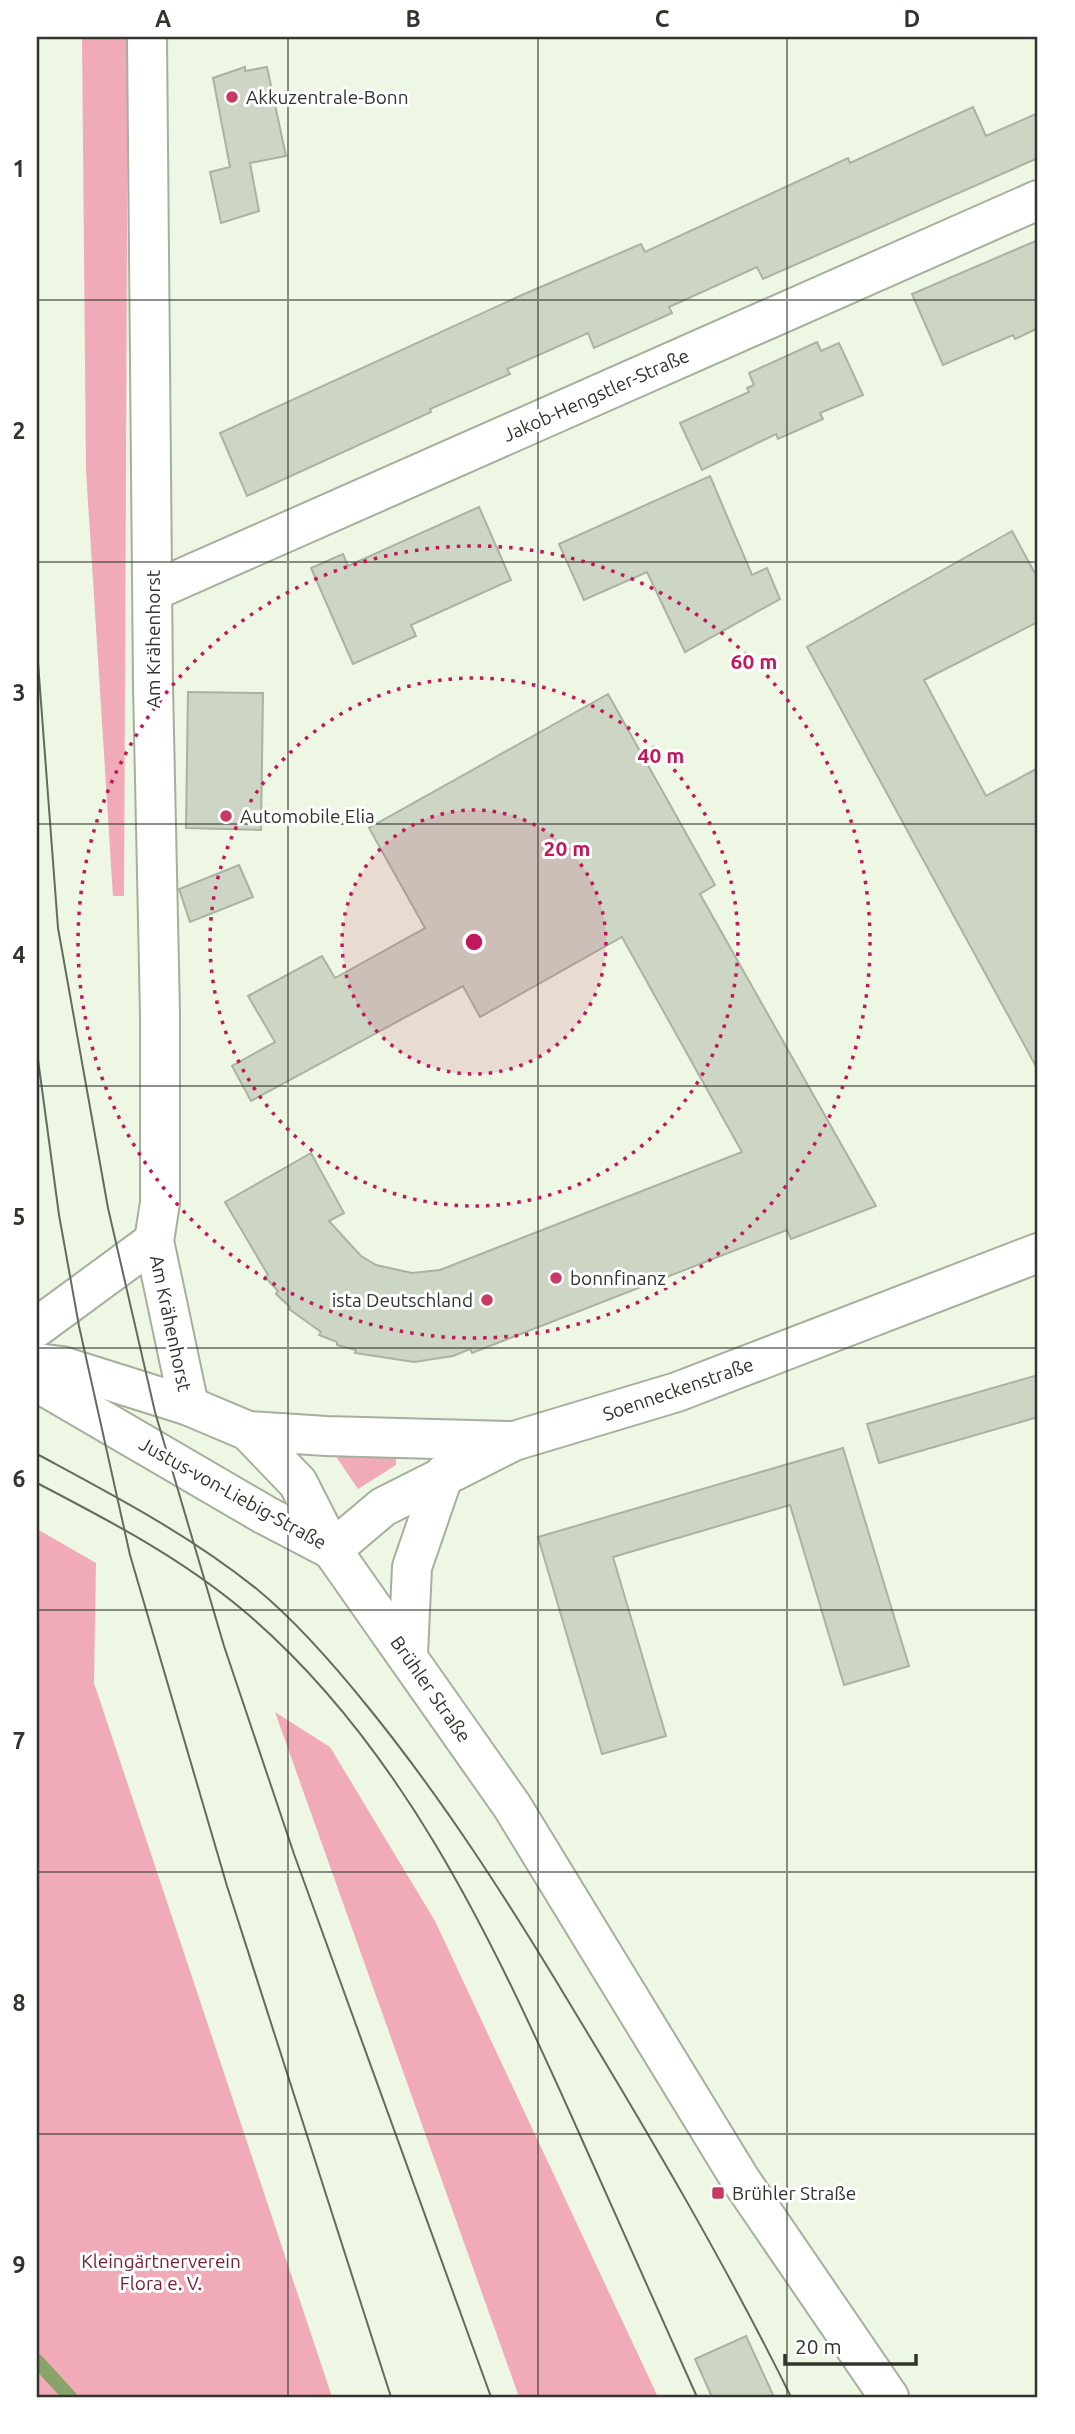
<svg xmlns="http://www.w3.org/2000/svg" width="1075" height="2434" viewBox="0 0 1075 2434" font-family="Ubuntu,sans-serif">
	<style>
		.green { fill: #f1abb8 }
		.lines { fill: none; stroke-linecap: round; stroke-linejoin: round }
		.stream { stroke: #8aa36a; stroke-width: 14 }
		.building { fill: #cdd6c4; stroke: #aab2a0; stroke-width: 2 }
		.street-casing { stroke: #a6af9c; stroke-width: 42 }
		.secondary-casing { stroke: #a6af9c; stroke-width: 42 }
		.street { stroke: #fff; stroke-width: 38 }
		.secondary { stroke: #fff; stroke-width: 38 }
		.tram { stroke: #656b5f; stroke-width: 2 }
		.grid { fill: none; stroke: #31352d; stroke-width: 2; stroke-opacity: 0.55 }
		.ring { fill: none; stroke: #c2185b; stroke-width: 3.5; stroke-dasharray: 3.5 7 }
		.poi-dot { fill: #c83964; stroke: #fff; stroke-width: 2.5 }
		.labels { text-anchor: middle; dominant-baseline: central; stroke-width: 6; stroke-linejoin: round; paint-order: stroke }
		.poi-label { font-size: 19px; fill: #31352d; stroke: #fff; text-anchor: start }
		.street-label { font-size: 19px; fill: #31352d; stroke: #fff }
		.park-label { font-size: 19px; fill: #701f37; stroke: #fff }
		.centre { fill: #c2185b; stroke: #fff; stroke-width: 3.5 }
		.ring-label { font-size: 21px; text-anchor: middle; font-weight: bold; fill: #c2185b; stroke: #fff; stroke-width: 6; stroke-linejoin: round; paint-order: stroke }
		.neatline { fill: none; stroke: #31352d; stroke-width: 2.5 }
		.grid-label { font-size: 23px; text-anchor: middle; font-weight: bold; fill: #31352d }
	</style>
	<rect width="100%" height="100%" fill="#edf7e3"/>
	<g class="green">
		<path d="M82,37H128L124,896H113L86,470Z"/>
		<path d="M338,1451L396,1455V1465L358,1489L337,1458Z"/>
		<path d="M37,1529L96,1563L94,1683L332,2397H37Z"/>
		<path d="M275,1712L330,1747L435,1921L658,2397H519Z"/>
	</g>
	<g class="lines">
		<path class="stream" d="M37,2361L70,2397"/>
	</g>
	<g class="building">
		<path d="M245,67V71L267,67L286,156L250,163L259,211L221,223L210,172L230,167L213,78Z"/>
		<path d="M973,107L986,136L1038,113V158L763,279L757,267L669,307L672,313L594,348L588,333L507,369L510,374L430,409L431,412L247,496L220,433L522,295L641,244L645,252L848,158L850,163Z"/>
		<path d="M1038,240V328L1015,339L1013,335L943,365L912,294Z"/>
		<path d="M817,342L821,351L839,343L863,395L820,413L823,419L778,439L776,434L702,470L680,423L749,392L747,388L754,385L749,373Z"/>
		<path d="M710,476L752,575L767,568L780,599L685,652L647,572L584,600L559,544Z"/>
		<path d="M479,507L511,580L411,625L416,636L353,664L311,568L343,554L348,566Z"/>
		<path d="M1012,531L1038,579V622L924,680L986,796L1038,768V1070L807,647Z"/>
		<path d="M188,692L263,693L261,830L186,828Z"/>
		<path d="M608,694L715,885L700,894L876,1206L791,1239L787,1230L472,1353L470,1349L453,1356L414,1362L355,1353L356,1350L337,1345V1342L319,1335L321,1332L289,1309L290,1307L276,1294L278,1291L265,1277L268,1275L225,1202L311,1153L344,1213L329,1221L361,1256L376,1265L412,1273L440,1270L742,1152L622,937L480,1017L463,986L251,1101L232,1066L275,1042L248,996L322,956L335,978L425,928L369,828Z"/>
		<path d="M239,865L253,897L190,922L179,889Z"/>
		<path d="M1038,1375V1417L879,1463L867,1424Z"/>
		<path d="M843,1448L909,1666L844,1685L790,1505L613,1557L666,1736L602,1754L538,1537Z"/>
		<path d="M746,2336L774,2397H712L695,2359Z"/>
	</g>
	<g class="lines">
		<g class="street-casing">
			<g id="street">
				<path d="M147,37L153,686L160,1014V1203L154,1241L189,1406"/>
				<path d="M153,591L1038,200"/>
				<path d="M37,1327L154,1241"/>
			</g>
		</g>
		<g class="secondary-casing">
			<g id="secondary">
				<path d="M37,1363L62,1366L189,1406L248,1431L298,1483L332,1550L512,1806L740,2179L889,2397"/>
				<path d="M37,1382L265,1515L332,1550"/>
				<path d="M248,1431L326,1436L508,1441"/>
				<path d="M332,1550L383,1507L514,1441L677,1392L1038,1253"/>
				<path d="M408,1654L412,1567L444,1474"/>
			</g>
		</g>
		<use href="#street" class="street"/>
		<use href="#secondary" class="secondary"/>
		<g class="tram">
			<path d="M37,649L58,928L108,1208L155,1412L224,1646L294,1854L491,2397"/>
			<path d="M37,1052L59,1215L79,1326L130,1555L227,1886L391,2397"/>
			<path d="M37,1454C113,1495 190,1535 258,1590C299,1624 335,1666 368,1707C445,1802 510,1904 573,2009C650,2136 725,2263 791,2397"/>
			<path d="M37,1483C110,1521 181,1558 244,1611C400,1743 489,1933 571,2115C613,2209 655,2303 697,2397"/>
		</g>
	</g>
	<path class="grid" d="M288,37V2397M538,37V2397M787,37V2397M37,300H1038M37,562H1038M37,824H1038M37,1086H1038M37,1348H1038M37,1610H1038M37,1872H1038M37,2134H1038"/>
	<circle cx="474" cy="942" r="132" fill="#c2185b" fill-opacity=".12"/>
	<g class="ring">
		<circle cx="474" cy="942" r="132"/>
		<circle cx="474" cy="942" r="264"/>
		<circle cx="474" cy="942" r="396"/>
	</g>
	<g class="poi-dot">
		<circle cx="232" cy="97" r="7"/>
		<circle cx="226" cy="816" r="7"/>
		<circle cx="556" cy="1278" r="7"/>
		<circle cx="487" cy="1300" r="7"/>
		<rect x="711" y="2186" width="14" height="14" rx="3.5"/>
	</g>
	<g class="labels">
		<g class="poi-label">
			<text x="246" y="97">Akkuzentrale-Bonn</text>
			<text x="240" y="816">Automobile Elia</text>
			<text x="570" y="1278">bonnfinanz</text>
			<text x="473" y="1300" text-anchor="end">ista Deutschland</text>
			<text x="732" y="2193">Brühler Straße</text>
		</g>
		<g class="street-label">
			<text transform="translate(596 395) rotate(-24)">Jakob-Hengstler-Straße</text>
			<text transform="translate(153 639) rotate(-90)">Am Krähenhorst</text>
			<text transform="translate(171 1323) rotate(78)">Am Krähenhorst</text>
			<text transform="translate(678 1389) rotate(-19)">Soenneckenstraße</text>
			<text transform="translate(233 1493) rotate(29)">Justus-von-Liebig-Straße</text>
			<text transform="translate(431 1689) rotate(55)">Brühler Straße</text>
		</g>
		<g class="park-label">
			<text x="161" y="2261">Kleingärtnerverein<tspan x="161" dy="22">Flora e. V.</tspan></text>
		</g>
	</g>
	<circle cx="474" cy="942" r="10" class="centre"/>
	<g class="ring-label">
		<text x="754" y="669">60 m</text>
		<text x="661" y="763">40 m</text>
		<text x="567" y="856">20 m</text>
	</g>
	<rect width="1075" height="2434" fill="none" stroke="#ffffff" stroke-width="77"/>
	<path d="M785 2354v10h131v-10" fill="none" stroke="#31352d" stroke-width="3.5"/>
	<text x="795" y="2354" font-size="21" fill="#31352d" stroke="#ffffff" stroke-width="5" paint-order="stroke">20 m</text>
	<rect x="38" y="38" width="998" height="2358" class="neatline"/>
	<g class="grid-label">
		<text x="163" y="27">A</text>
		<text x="413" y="27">B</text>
		<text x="662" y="27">C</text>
		<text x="912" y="27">D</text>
		<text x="19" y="177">1</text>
		<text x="19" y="439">2</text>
		<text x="19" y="701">3</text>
		<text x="19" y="963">4</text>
		<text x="19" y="1225">5</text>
		<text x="19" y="1487">6</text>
		<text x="19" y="1749">7</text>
		<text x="19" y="2011">8</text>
		<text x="19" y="2273">9</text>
	</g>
</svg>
